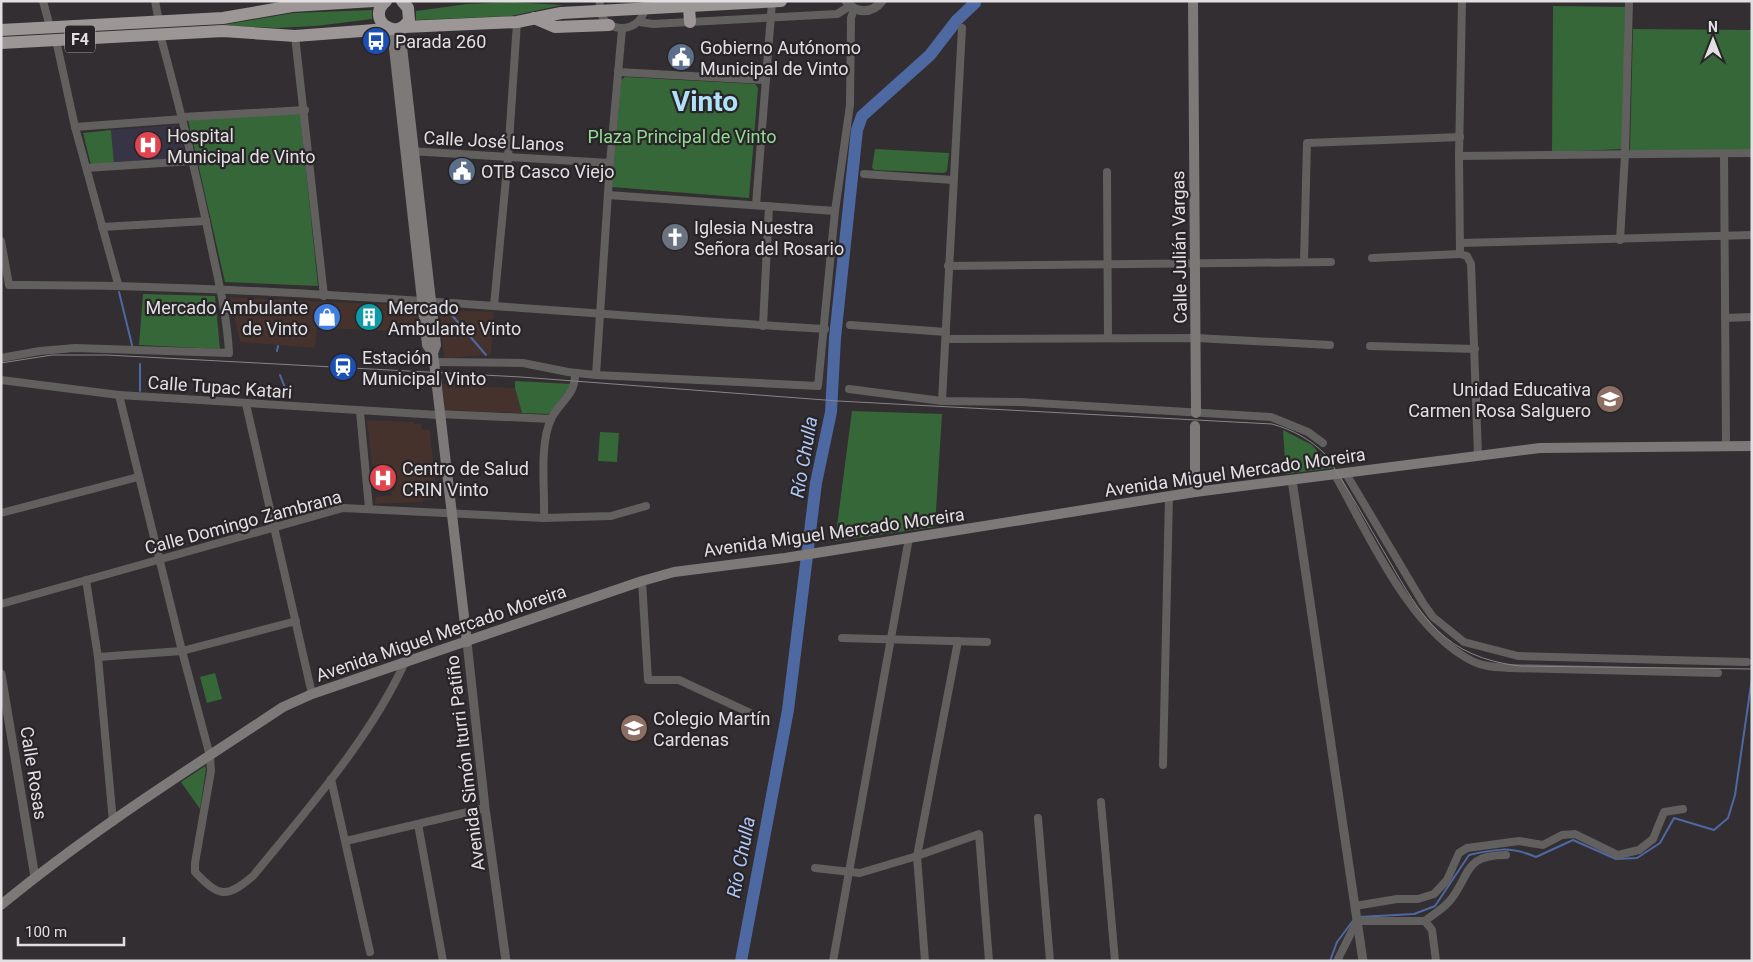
<svg xmlns="http://www.w3.org/2000/svg" width="1753" height="962" viewBox="0 0 1753 962" font-family="Roboto,sans-serif">
	<style>
		.commercial { fill: #45322d }
		.medical { fill: #373445 }
		.green { fill: #366738 }
		.lines { fill: none; stroke-linecap: round; stroke-linejoin: round }
		.stream { stroke: #4e69a2; stroke-width: 2 }
		.river { stroke: #4e69a2; stroke-width: 12 }
		.minor { stroke: #625f5f; stroke-width: 8 }
		.tertiary { stroke: #625f5f; stroke-width: 9 }
		.secondary { stroke: #7e7979; stroke-width: 10 }
		.trunk { stroke: #9d9697; stroke-width: 12 }
		.tram { stroke: #888588; stroke-width: 1 }
		.labels { text-anchor: middle; dominant-baseline: central; stroke-width: 4.5; stroke-linejoin: round; paint-order: stroke }
		.shield { fill: #282427; stroke: #aaa7a9; stroke-width: 1 }
		.shield-label { font-size: 16px; font-weight: bold; fill: #e1dfe1 }
		.poi-label { font-size: 18px; fill: #e1dfe1; stroke: #282427; text-anchor: start }
		.park-label { font-size: 18px; fill: #91dc93; stroke: #282427 }
		.street-label { font-size: 18px; fill: #e1dfe1; stroke: #282427 }
		.water-label { font-size: 19px; font-style: italic; fill: #aec6f8; stroke: #282427 }
		.town-label { font-size: 28px; font-weight: bold; fill: #b0e1f8; stroke: #282427 }
	</style>
	<rect width="100%" height="100%" fill="#322e31"/>
	<g class="commercial">
		<path d="M230,297L419,306L421,332L317,328L315,348L240,342Z"/>
		<path d="M439,310L494,312L491,354L444,359Z"/>
		<path d="M442,384L515,388L522,413L445,410Z"/>
		<path d="M367,420L414,422V424H421L422,430H430L437,498L423,500V502L375,504V497L392,495V491L395,490L393,465L372,466Z"/>
	</g>
	<path class="medical" d="M178,125L186,160L114,164L111,130Z"/>
	<g class="green">
		<path d="M511,2L563,5L511,16L416,20V11L467,4Z"/>
		<path d="M1553,6L1625,7L1623,149L1552,152Z"/>
		<path d="M372,10V19L316,26L275,28L223,25L293,13Z"/>
		<path d="M1633,29L1752,30V150L1630,151Z"/>
		<path d="M625,77L755,84L758,88L749,198L612,187L621,80Z"/>
		<path d="M300,113L318,286L225,282L188,120Z"/>
		<path d="M111,130L114,164L91,165L83,133Z"/>
		<path d="M875,149L949,153L947,171L944,173L875,170L872,168Z"/>
		<path d="M143,294L215,296L220,349L139,345Z"/>
		<path d="M515,381L572,384L549,414L522,413L515,388Z"/>
		<path d="M852,411L942,414L935,527L835,541Z"/>
		<path d="M1283,430L1312,445L1332,468L1286,474Z"/>
		<path d="M600,432L619,433L617,462L598,461Z"/>
		<path d="M215,673L222,699L207,703L200,677Z"/>
		<path d="M205,766L206,769L200,809L181,782Z"/>
	</g>
	<g class="lines">
		<g class="stream">
			<path d="M119,292L132,345"/>
			<path d="M450,313L486,355"/>
			<path d="M277,351L278,346"/>
			<path d="M140,364V391"/>
			<path d="M280,375L289,398"/>
			<path d="M1359,917L1414,914L1435,906L1469,855C1495,849 1511,846 1536,857L1573,840L1616,859L1637,858L1660,843L1674,818L1714,830L1728,818L1735,795L1752,678"/>
			<path d="M1330,961L1337,942L1355,918"/>
		</g>
		<path class="river" d="M741,961L788,710L816,483L831,412L835,338L857,130L862,116L930,55L957,20L975,3"/>
		<g class="minor">
			<path d="M43,1L50,27"/>
			<path d="M155,1L159,22"/>
			<path d="M600,1C595,36 647,38 645,1"/>
			<path d="M1462,1L1459,156L1460,254L1467,256L1471,264L1478,455"/>
			<path d="M639,22L653,24L837,14L850,6"/>
			<path d="M295,36L324,296"/>
			<path d="M56,40L75,127L118,284"/>
			<path d="M618,72L766,80"/>
			<path d="M182,117L305,110"/>
			<path d="M75,127L183,119"/>
			<path d="M409,151L610,163"/>
			<path d="M1724,154L1726,446"/>
			<path d="M1459,156L1752,153"/>
			<path d="M87,168L192,161"/>
			<path d="M1107,172L1108,338"/>
			<path d="M864,174L953,180"/>
			<path d="M608,195L835,211"/>
			<path d="M756,205L772,2"/>
			<path d="M102,227L206,221"/>
			<path d="M1620,240L1625,154L1629,1"/>
			<path d="M1,241L9,285C281,284 553,313 825,329"/>
			<path d="M1460,243L1752,235"/>
			<path d="M1372,258L1460,254"/>
			<path d="M1304,262L1307,143L1460,137"/>
			<path d="M948,266L1331,262"/>
			<path d="M494,306L508,157L517,22"/>
			<path d="M1725,318L1752,317"/>
			<path d="M850,325L946,332"/>
			<path d="M763,326L769,206"/>
			<path d="M946,339L1196,338L1330,345"/>
			<path d="M1370,346L1475,349"/>
			<path d="M1,358L40,351L75,348L229,353C227,313 217,275 209,236C195,168 178,101 160,34"/>
			<path d="M433,362L523,363L568,372L596,375L818,386L835,211L850,105L851,18L854,9"/>
			<path d="M596,375L610,163L622,29"/>
			<path d="M1,380L119,395L438,415"/>
			<path d="M849,389L942,401L1020,402L1271,417L1308,432L1323,443"/>
			<path d="M119,395L182,651L210,756L211,771L195,863V872C219,897 226,899 253,876C306,811 370,739 405,662"/>
			<path d="M942,401L962,28"/>
			<path d="M246,404L312,694"/>
			<path d="M360,412L369,508"/>
			<path d="M438,414L551,419"/>
			<path d="M1345,472L1423,603L1433,617L1464,642L1518,656L1747,662"/>
			<path d="M1334,473C1368,533 1409,629 1472,661C1484,667 1497,667 1509,668L1718,673"/>
			<path d="M1,513L138,477"/>
			<path d="M544,518C545,490 539,445 551,419C560,401 576,395 575,373"/>
			<path d="M86,580L98,657L113,822"/>
			<path d="M642,581L648,680H679L763,719"/>
			<path d="M1,604L343,508L544,518L611,516L646,506"/>
			<path d="M842,638L987,642"/>
			<path d="M98,657L182,651L296,621"/>
			<path d="M1163,765L1169,496"/>
			<path d="M331,779L370,952"/>
			<path d="M1101,802L1115,961"/>
			<path d="M1038,818L1050,961"/>
			<path d="M418,824L443,961"/>
			<path d="M346,841L485,808"/>
			<path d="M815,868L860,873L917,856L979,834L989,961"/>
			<path d="M1355,906L1397,899H1418L1434,894L1447,880L1459,853L1467,848L1519,841L1543,845L1562,835L1575,834L1618,855L1639,850L1653,839L1664,812L1683,809"/>
			<path d="M1425,921C1434,914 1446,907 1452,898C1471,872 1465,855 1506,855"/>
			<path d="M833,961L909,538"/>
			<path d="M925,961L917,856L958,641"/>
			<path d="M1337,961L1357,921H1425L1432,930L1436,961"/>
		</g>
		<g class="tertiary">
			<path d="M846,1C856,14 872,14 882,1"/>
			<path d="M1292,480L1363,961"/>
			<path d="M467,642L485,808L506,961"/>
			<path d="M1,674L35,877"/>
		</g>
		<g class="secondary">
			<path d="M1193,1L1196,413"/>
			<path d="M400,29L436,345L433,353"/>
			<path d="M392,30L427,345L433,353L467,642"/>
			<path d="M1195,426V492"/>
			<path d="M1,905C89,832 188,770 283,707L312,694L642,581L674,572L785,558L1195,492L1540,448L1752,446"/>
		</g>
		<g class="trunk">
			<path d="M386,1C365,18 396,43 409,20L408,8L402,1"/>
			<path d="M689,7L690,22"/>
			<path d="M534,18L555,27L609,25"/>
			<path d="M404,27L517,22L561,13L781,1"/>
			<path d="M1,30L223,18L292,6L374,1"/>
			<path d="M1,43L223,31L295,36L388,29"/>
		</g>
		<path class="tram" d="M1,363L52,355H107L521,377L838,401L1272,424C1293,430 1310,439 1326,455C1348,488 1367,523 1387,557C1422,618 1444,657 1520,666L1752,669"/>
	</g>
	<defs>
		<g id="bus-disc" transform="scale(1.4375)"><circle r="9.5" fill="#1a4fb4" stroke="#282427"/><path d="M-5-6H5V4H4V6H2V4H-2V6H-4V4H-5ZM-3.5-4V0h7V-4ZM-3.5 1.2v1.5H-2V1.2ZM2 1.2v1.5H3.5V1.2Z" fill="#fff"/></g>
		<g id="civic-disc" transform="scale(1.4375)"><circle r="9.5" fill="#5c6f8a" stroke="#282427"/><path d="M-.6-6.5H3V-4.5H.6V-3L4-1V1h2V6H-6V1h2V-1L-.6-3ZM-1.2 2.5V6h2.4V2.5Z" fill="#fff"/></g>
		<g id="hospital-disc" transform="scale(1.4375)"><circle r="9.5" fill="#e0444e" stroke="#282427"/><path d="M-5-5h3v3.5h4V-5h3V5h-3V1.5h-4V5h-3Z" fill="#fff"/></g>
		<g id="church-disc" transform="scale(1.4375)"><circle r="9.5" fill="#6b7280" stroke="#282427"/><path d="M-1.2-6h2.4v3.5h3.3v2.4h-3.3V6h-2.4V-.1h-3.3v-2.4h3.3Z" fill="#fff"/></g>
		<g id="shop-disc" transform="scale(1.4375)"><circle r="9.5" fill="#3f7fe0" stroke="#282427"/><path d="M-5-2.5h2.3a2.7 3.5 0 0 1 5.4 0H5L5.5 6h-11ZM-1.5-2.5h3a1.5 2.3 0 0 0-3 0Z" fill="#fff"/></g>
		<g id="building-disc" transform="scale(1.4375)"><circle r="9.5" fill="#0f9aa8" stroke="#282427"/><path d="M-4-6H4V6H1V3H-1V6H-4ZM-2.5-4.3h1.7v1.8h-1.7ZM.8-4.3h1.7v1.8H.8ZM-2.5-1h1.7V.8h-1.7ZM.8-1h1.7V.8H.8Z" fill="#fff"/></g>
		<g id="station-disc" transform="scale(1.4375)"><circle r="9.5" fill="#1a4fb4" stroke="#282427"/><path d="M-3-6H3Q5-6 5-4V2Q5 4 3 4L4.5 6H3L1.5 4h-3L-3 6H-4.5L-3 4Q-5 4-5 2V-4Q-5-6-3-6ZM-3.5-4v3h7v-3ZM-3.5 1v1.5H-2V1ZM2 1v1.5H3.5V1Z" fill="#fff"/></g>
		<g id="school-disc" transform="scale(1.4375)"><circle r="9.5" fill="#8d6e63" stroke="#282427"/><path d="M0-5L7-2L0 1L-7-2ZM-4 1L0 2.5L4 1V4Q0 6-4 4Z" fill="#fff"/></g>
	</defs>
	<g fill-rule="evenodd">
		<use href="#bus-disc" x="376" y="41"/>
		<use href="#civic-disc" x="681" y="57"/>
		<use href="#hospital-disc" x="148" y="145"/>
		<use href="#civic-disc" x="462" y="171"/>
		<use href="#church-disc" x="675" y="237"/>
		<use href="#shop-disc" x="327" y="317"/>
		<use href="#building-disc" x="369" y="317"/>
		<use href="#station-disc" x="343" y="367"/>
		<use href="#school-disc" x="1610" y="399"/>
		<use href="#hospital-disc" x="383" y="478"/>
		<use href="#school-disc" x="634" y="728"/>
	</g>
	<g class="labels">
		<rect class="shield" x="65" y="25.5" width="30" height="27" rx="4"/>
		<g class="shield-label">
			<text x="80" y="39">F4</text>
		</g>
		<g class="poi-label">
			<text x="395" y="41">Parada 260</text>
			<text x="700" y="47">Gobierno Autónomo<tspan x="700" dy="21">Municipal de Vinto</tspan></text>
			<text x="167" y="135">Hospital<tspan x="167" dy="21">Municipal de Vinto</tspan></text>
			<text x="481" y="171">OTB Casco Viejo</text>
			<text x="694" y="227">Iglesia Nuestra<tspan x="694" dy="21">Señora del Rosario</tspan></text>
			<text x="308" y="307" text-anchor="end">Mercado Ambulante<tspan x="308" dy="21">de Vinto</tspan></text>
			<text x="388" y="307">Mercado<tspan x="388" dy="21">Ambulante Vinto</tspan></text>
			<text x="362" y="357">Estación<tspan x="362" dy="21">Municipal Vinto</tspan></text>
			<text x="1591" y="389" text-anchor="end">Unidad Educativa<tspan x="1591" dy="21">Carmen Rosa Salguero</tspan></text>
			<text x="402" y="468">Centro de Salud<tspan x="402" dy="21">CRIN Vinto</tspan></text>
			<text x="653" y="718">Colegio Martín<tspan x="653" dy="21">Cardenas</tspan></text>
		</g>
		<g class="park-label">
			<text x="682" y="136">Plaza Principal de Vinto</text>
		</g>
		<g class="street-label">
			<text transform="translate(494 141) rotate(3)">Calle José Llanos</text>
			<text transform="translate(1179 247) rotate(-91)">Calle Julián Vargas</text>
			<text transform="translate(220 387) rotate(4)">Calle Tupac Katari</text>
			<text transform="translate(1235 472) rotate(-8)">Avenida Miguel Mercado Moreira</text>
			<text transform="translate(243 522) rotate(-15)">Calle Domingo Zambrana</text>
			<text transform="translate(834 532) rotate(-8)">Avenida Miguel Mercado Moreira</text>
			<text transform="translate(441 633) rotate(-19)">Avenida Miguel Mercado Moreira</text>
			<text transform="translate(465 763) rotate(-97)">Avenida Simón Iturri Patiño</text>
			<text transform="translate(34 773) rotate(81)">Calle Rosas</text>
		</g>
		<g class="water-label">
			<text transform="translate(804 457) rotate(-80)">Río Chulla</text>
			<text transform="translate(741 857) rotate(-79)">Río Chulla</text>
		</g>
		<g class="town-label">
			<text x="705" y="101">Vinto</text>
		</g>
	</g>
	<rect width="1753" height="962" fill="none" stroke="#e1dfe1" stroke-width="5"/>
	<g transform="translate(1713 40)" stroke="#282427" stroke-width="4" paint-order="stroke">
	<path d="M0-4L9 19L0 12L-9 19Z" fill="#e1dfe1"/>
	<text y="-8" font-size="14" font-weight="bold" text-anchor="middle" fill="#e1dfe1">N</text>
	</g>
	<path d="M18 937v8h106v-8" fill="none" stroke="#e1dfe1" stroke-width="2.5"/>
	<text x="25" y="937" font-size="15" fill="#e1dfe1" stroke="#282427" stroke-width="4" paint-order="stroke">100 m</text>
</svg>
